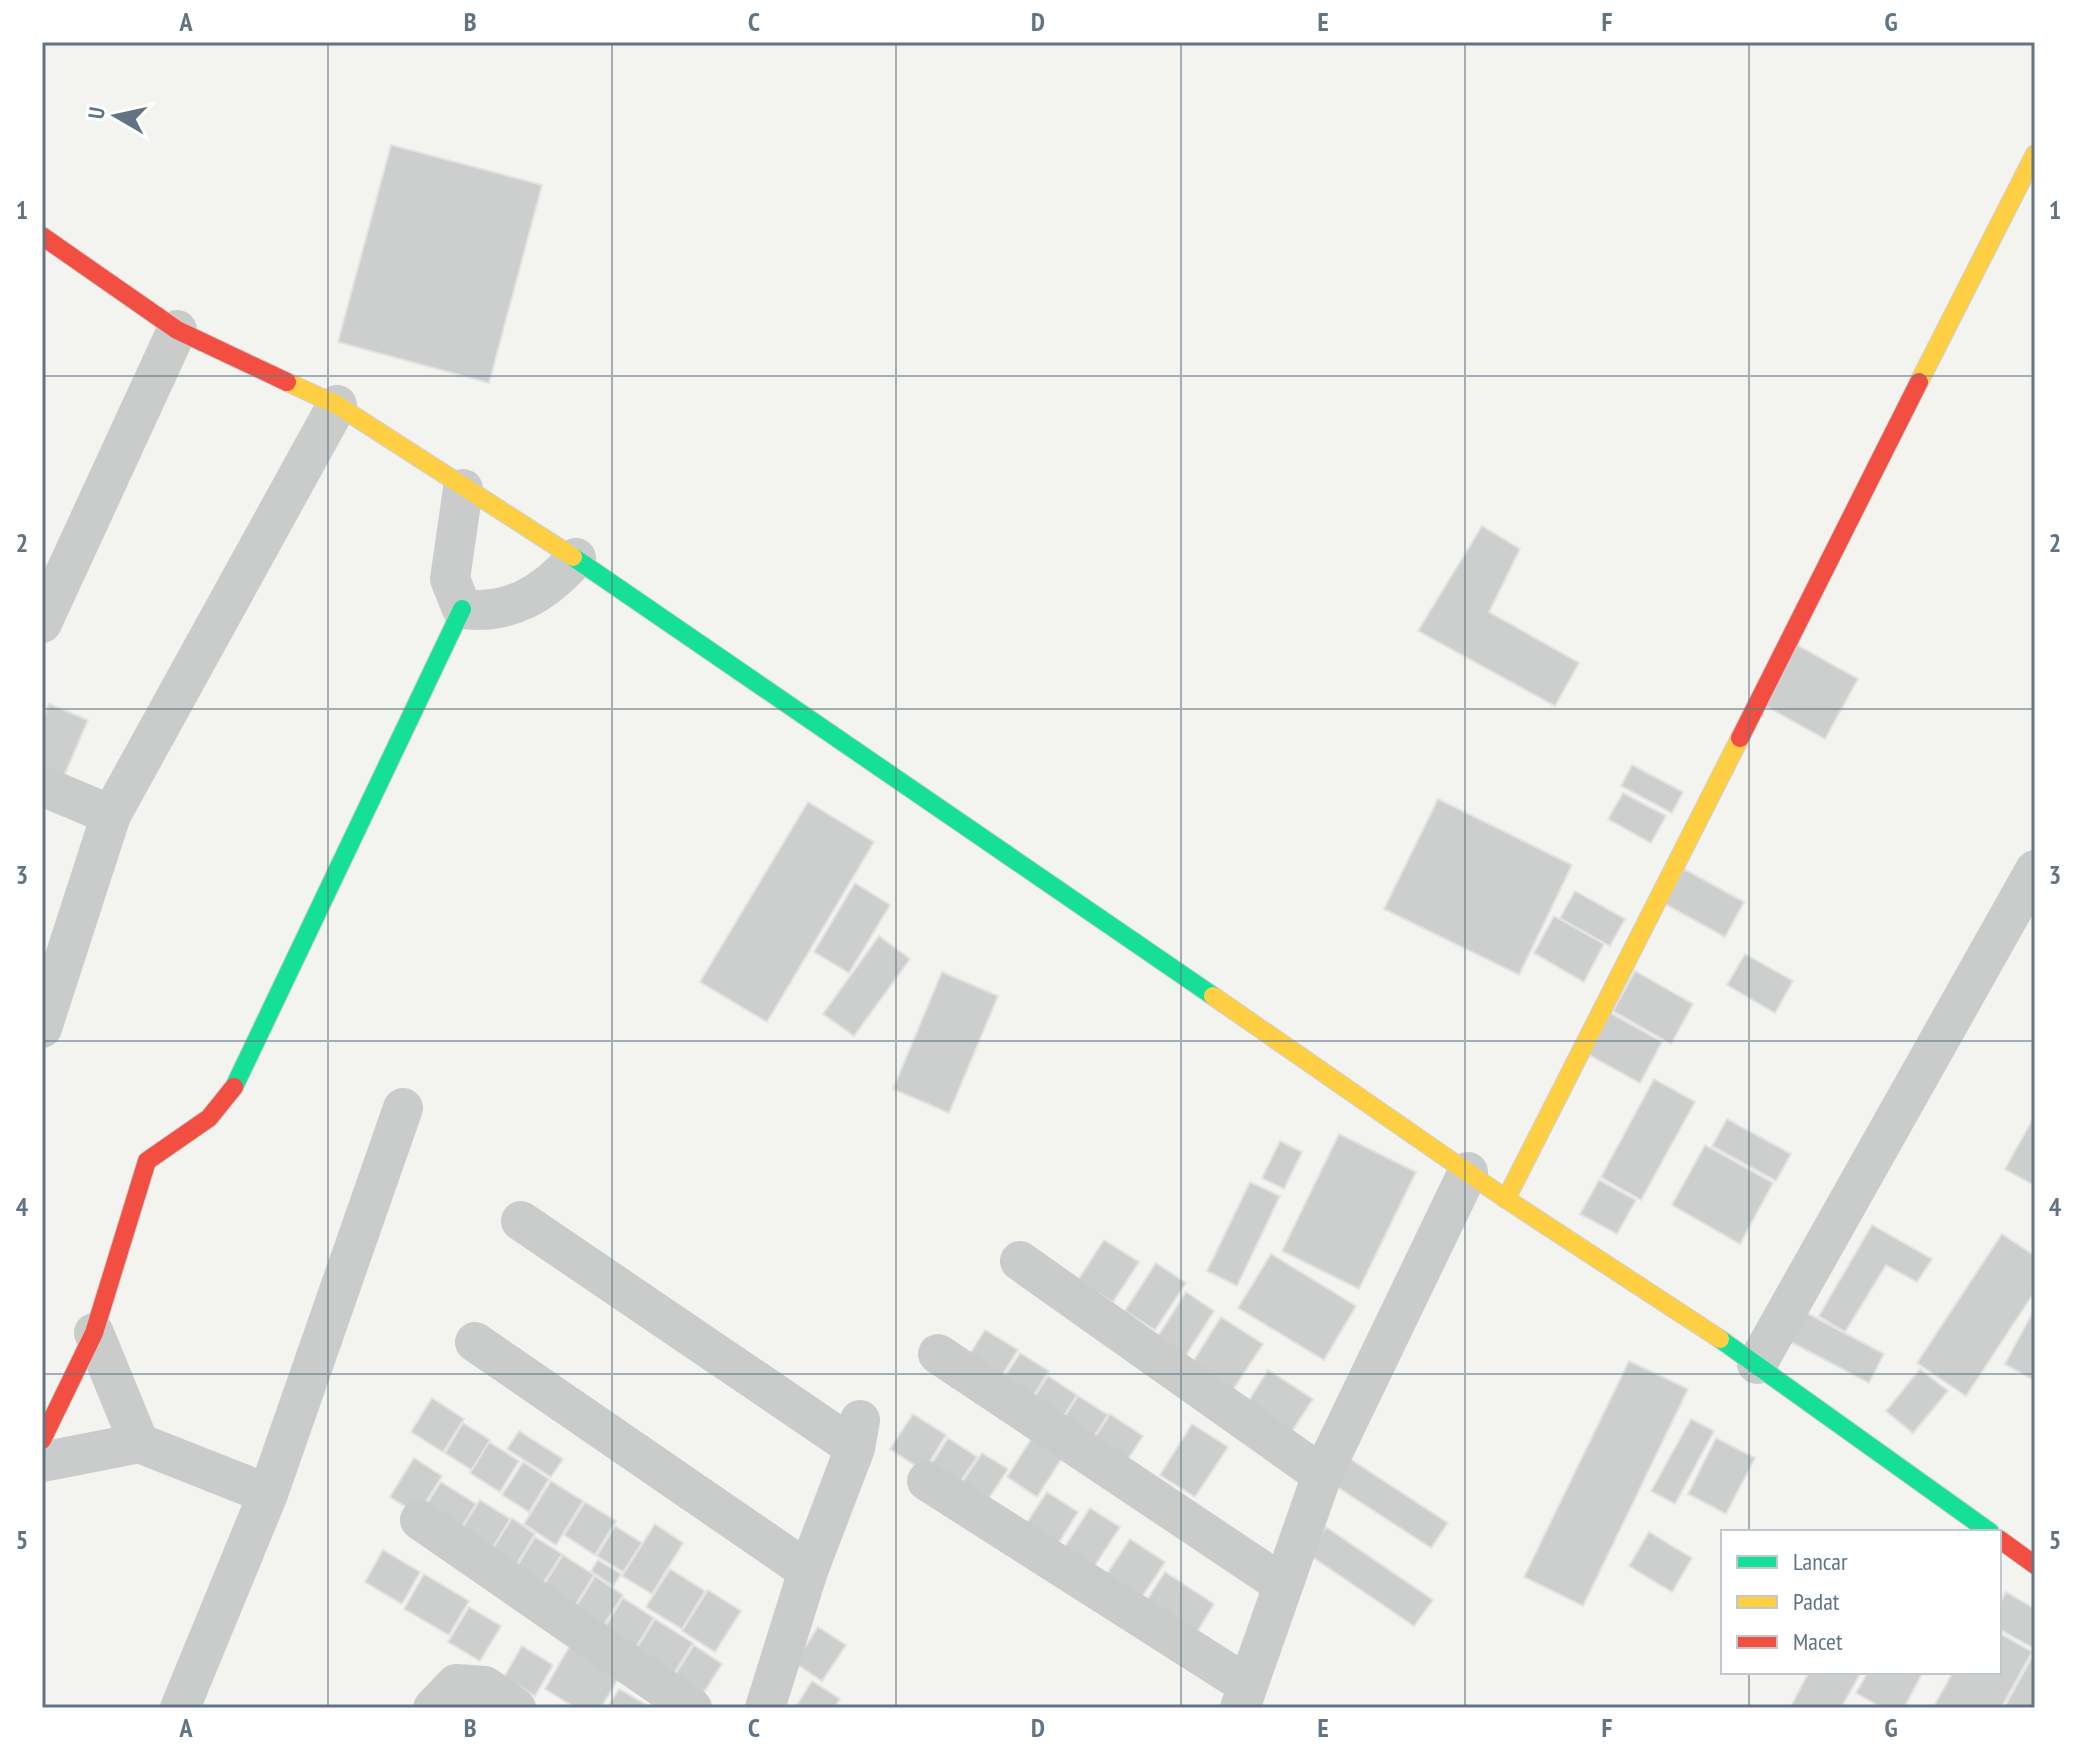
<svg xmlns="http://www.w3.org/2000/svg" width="2077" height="1750" viewBox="0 0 2077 1750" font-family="'PT Sans Narrow',sans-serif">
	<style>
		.building { fill: #cdcfce; stroke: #e2e2e0; stroke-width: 2 }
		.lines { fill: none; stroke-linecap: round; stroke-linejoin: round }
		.fast-casing { stroke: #cfd1d0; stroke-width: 20 }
		.slow-casing { stroke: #cfd1d0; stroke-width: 20 }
		.jam-casing { stroke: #cfd1d0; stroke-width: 20 }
		.street { stroke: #cacccc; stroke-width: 40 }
		.fast { stroke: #16e098; stroke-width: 18 }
		.slow { stroke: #ffcf43; stroke-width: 18 }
		.jam { stroke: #f24e42; stroke-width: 18 }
		.grid { fill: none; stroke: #617483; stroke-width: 2; stroke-opacity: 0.55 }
		.neatline { fill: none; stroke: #617483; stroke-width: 3 }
		.grid-label { font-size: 26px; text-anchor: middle; font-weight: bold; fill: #617483 }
	</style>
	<rect width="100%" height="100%" fill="#f3f3f0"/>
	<g class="building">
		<path d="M391,145L542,185L489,383L338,342Z"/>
		<path d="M1482,526L1520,549L1489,612L1579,663L1555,706L1418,631Z"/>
		<path d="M1797,645L1858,679L1825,739L1764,705Z"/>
		<path d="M49,704L88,720L58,790L42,783V721Z"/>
		<path d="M1632,765L1683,792L1672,813L1621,786Z"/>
		<path d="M1623,793L1666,816L1651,843L1608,819Z"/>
		<path d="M1438,799L1572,865L1519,975L1384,909Z"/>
		<path d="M808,802L874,842L767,1022L700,982Z"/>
		<path d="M1684,869L1744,902L1725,937L1665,904Z"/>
		<path d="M855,883L890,905L849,973L814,952Z"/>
		<path d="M1575,891L1625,919L1610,946L1560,918Z"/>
		<path d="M1554,916L1604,944L1584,982L1534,953Z"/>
		<path d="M879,936L910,959L854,1036L823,1014Z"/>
		<path d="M1745,954L1793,981L1775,1013L1727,985Z"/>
		<path d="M1635,971L1693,1004L1671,1044L1613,1011Z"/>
		<path d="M942,972L998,996L949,1113L893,1089Z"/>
		<path d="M1607,1011L1662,1042L1640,1083L1584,1052Z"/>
		<path d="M1654,1079L1695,1102L1641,1200L1601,1177Z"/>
		<path d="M2035,1115V1186L2005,1169Z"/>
		<path d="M1727,1119L1791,1154L1776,1181L1712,1146Z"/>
		<path d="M1339,1134L1416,1172L1359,1289L1282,1251Z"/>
		<path d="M1280,1141L1302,1152L1284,1189L1262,1178Z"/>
		<path d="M1705,1145L1773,1183L1740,1244L1672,1205Z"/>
		<path d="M1599,1180L1636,1200L1617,1234L1580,1214Z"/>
		<path d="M1250,1182L1280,1196L1237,1286L1207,1271Z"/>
		<path d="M1872,1225L1932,1259L1917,1282L1886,1265L1845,1332L1819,1316Z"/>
		<path d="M2002,1234L2035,1256V1291L1966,1396L1917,1363Z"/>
		<path d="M1104,1240L1139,1262L1113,1302L1078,1280Z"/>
		<path d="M1271,1254L1356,1306L1324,1360L1238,1308Z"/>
		<path d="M1156,1263L1186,1283L1155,1330L1125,1311Z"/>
		<path d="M1186,1292L1214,1311L1181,1363L1153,1344Z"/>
		<path d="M2035,1308V1381L2005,1364Z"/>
		<path d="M1805,1312L1884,1354L1869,1383L1789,1341Z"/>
		<path d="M1221,1317L1263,1344L1228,1397L1188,1370Z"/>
		<path d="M985,1330L1018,1350L994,1388L962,1366Z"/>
		<path d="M1020,1353L1049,1371L1025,1409L996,1390Z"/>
		<path d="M1629,1361L1688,1389L1583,1606L1524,1577Z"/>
		<path d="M1920,1369L1948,1391L1913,1433L1886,1411Z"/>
		<path d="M1268,1370L1313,1399L1292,1431L1248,1402Z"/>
		<path d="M1048,1376L1077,1395L1055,1430L1025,1411Z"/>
		<path d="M1078,1396L1108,1415L1085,1450L1055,1431Z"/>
		<path d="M432,1398L464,1419L443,1452L411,1432Z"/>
		<path d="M913,1414L946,1435L924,1471L890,1449Z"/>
		<path d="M1110,1414L1143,1436L1119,1473L1086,1451Z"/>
		<path d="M1691,1419L1714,1431L1675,1504L1651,1491Z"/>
		<path d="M463,1423L490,1440L472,1470L445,1453Z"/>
		<path d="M1192,1424L1228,1447L1195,1497L1160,1475Z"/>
		<path d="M519,1431L563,1459L551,1477L507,1449Z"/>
		<path d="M948,1438L977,1457L955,1489L927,1471Z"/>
		<path d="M1032,1438L1062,1458L1037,1497L1007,1477Z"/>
		<path d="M1716,1438L1755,1458L1726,1514L1688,1494Z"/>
		<path d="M489,1442L519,1461L500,1492L470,1473Z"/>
		<path d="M982,1453L1008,1469L983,1507L957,1490Z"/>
		<path d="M1347,1457L1448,1523L1431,1548L1331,1483Z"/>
		<path d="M414,1458L442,1476L418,1514L390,1497Z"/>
		<path d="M523,1462L549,1479L529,1512L502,1495Z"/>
		<path d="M551,1481L583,1501L556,1545L524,1524Z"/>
		<path d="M441,1482L476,1504L455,1538L419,1516Z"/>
		<path d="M1047,1492L1078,1512L1054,1550L1022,1530Z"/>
		<path d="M480,1500L510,1519L486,1559L455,1539Z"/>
		<path d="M585,1502L616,1521L595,1555L564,1535Z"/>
		<path d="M1090,1508L1120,1527L1094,1567L1064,1548Z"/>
		<path d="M512,1518L535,1534L510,1575L486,1559Z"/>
		<path d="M655,1524L683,1543L652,1594L622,1576Z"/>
		<path d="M615,1526L642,1543L623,1572L597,1556Z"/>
		<path d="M1326,1527L1433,1600L1414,1626L1308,1554Z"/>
		<path d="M1649,1532L1692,1558L1672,1592L1629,1566Z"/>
		<path d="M535,1537L562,1554L536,1594L510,1577Z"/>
		<path d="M1130,1539L1165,1562L1138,1603L1103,1580Z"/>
		<path d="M383,1550L420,1572L402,1604L365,1582Z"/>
		<path d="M563,1555L594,1575L568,1617L536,1597Z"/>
		<path d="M598,1560L621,1574L613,1586L591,1571Z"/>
		<path d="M670,1569L705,1591L682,1629L646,1607Z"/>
		<path d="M1165,1572L1214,1604L1195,1635L1145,1603Z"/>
		<path d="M424,1574L469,1601L449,1635L404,1609Z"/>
		<path d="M595,1576L623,1595L597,1636L569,1618Z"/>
		<path d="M708,1590L741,1611L715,1652L682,1631Z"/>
		<path d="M2006,1592L2035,1609V1649L1999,1629V1605Z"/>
		<path d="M623,1598L654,1618L631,1655L600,1635Z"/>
		<path d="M469,1607L501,1626L480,1661L448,1642Z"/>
		<path d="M655,1619L693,1643L668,1683L630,1659Z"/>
		<path d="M818,1627L846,1645L822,1681L795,1663Z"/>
		<path d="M1999,1633L2032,1652L2001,1708H1933L1953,1672H1999Z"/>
		<path d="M572,1642L622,1672L601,1708H576L545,1689Z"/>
		<path d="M694,1645L722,1664L696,1704L668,1686Z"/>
		<path d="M522,1646L553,1665L535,1696L504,1677Z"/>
		<path d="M2031,1659L2035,1661V1708H2004Z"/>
		<path d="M1809,1672H1861L1841,1708H1790Z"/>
		<path d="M1868,1672H1923L1904,1708H1883L1856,1693Z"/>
		<path d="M812,1681L840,1699L834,1708H795Z"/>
		<path d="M619,1689L652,1708H607Z"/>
	</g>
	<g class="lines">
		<g class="fast-casing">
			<g id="fast">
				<path d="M573,557L1213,996"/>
				<path d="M234,1087L462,609"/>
				<path d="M1720,1339L1990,1532"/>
			</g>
		</g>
		<g class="slow-casing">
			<g id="slow">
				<path d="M287,382L337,405L573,557"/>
				<path d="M1919,382L2035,154"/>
				<path d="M1213,996L1506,1199L1720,1339"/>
				<path d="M1506,1199L1740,738"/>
			</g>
		</g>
		<g class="jam-casing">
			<g id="jam">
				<path d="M42,236L177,330L287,382"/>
				<path d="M1740,738L1919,382"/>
				<path d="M42,1440L94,1333L147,1161L209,1118L234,1087"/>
				<path d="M1999,1539L2035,1565"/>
			</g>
		</g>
		<g class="street">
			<path d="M463,489L450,579L462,609C511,615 545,593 576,558"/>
			<path d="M42,623L177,330"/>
			<path d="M42,786L111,815"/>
			<path d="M42,1028L111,815L337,405"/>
			<path d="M521,1221L855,1448"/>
			<path d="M1020,1261L1322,1475"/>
			<path d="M475,1342L808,1571L765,1708"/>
			<path d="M938,1354L1282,1584"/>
			<path d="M1757,1364L2035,870"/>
			<path d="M139,1443L268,1494"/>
			<path d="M42,1462L139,1443L94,1333"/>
			<path d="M927,1481L1247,1685"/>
			<path d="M420,1520L692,1708"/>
			<path d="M808,1571L855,1448L860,1420"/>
			<path d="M180,1708L268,1494L403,1108"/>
			<path d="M433,1708L456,1684L485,1686L516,1708"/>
			<path d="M1240,1708L1322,1475L1468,1172"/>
		</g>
		<use href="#fast" class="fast"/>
		<use href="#slow" class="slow"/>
		<use href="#jam" class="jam"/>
	</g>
	<path class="grid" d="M328,42V1708M612,42V1708M896,42V1708M1181,42V1708M1465,42V1708M1749,42V1532M42,376H2035M42,709H2035M42,1041H2035M42,1374H2035M1749,1672V1708"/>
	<rect width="2077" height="1750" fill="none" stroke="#ffffff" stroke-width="88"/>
	<rect x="1721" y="1530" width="280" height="144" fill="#ffffff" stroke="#c0c7cd" stroke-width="2"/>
	<rect x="1737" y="1556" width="40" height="12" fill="#16e098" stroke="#c0c7cd" stroke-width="2"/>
	<text x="1793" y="1570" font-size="24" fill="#617483">Lancar</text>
	<rect x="1737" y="1596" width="40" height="12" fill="#ffcf43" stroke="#c0c7cd" stroke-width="2"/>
	<text x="1793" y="1610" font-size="24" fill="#617483">Padat</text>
	<rect x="1737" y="1636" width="40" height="12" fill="#f24e42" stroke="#c0c7cd" stroke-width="2"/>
	<text x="1793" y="1650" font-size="24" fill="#617483">Macet</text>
	<g transform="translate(116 116) rotate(279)" stroke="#ffffff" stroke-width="6" paint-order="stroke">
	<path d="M0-6L14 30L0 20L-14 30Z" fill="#617483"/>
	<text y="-12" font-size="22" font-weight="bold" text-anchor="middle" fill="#617483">U</text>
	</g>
	<rect x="44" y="44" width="1989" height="1662" class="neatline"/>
	<g class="grid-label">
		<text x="186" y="31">A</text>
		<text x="470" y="31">B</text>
		<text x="754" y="31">C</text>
		<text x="1038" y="31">D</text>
		<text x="1323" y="31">E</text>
		<text x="1607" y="31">F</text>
		<text x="1891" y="31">G</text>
		<text x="22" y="219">1</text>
		<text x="2055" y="219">1</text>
		<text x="22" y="552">2</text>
		<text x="2055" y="552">2</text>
		<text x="22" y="884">3</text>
		<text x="2055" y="884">3</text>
		<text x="22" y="1216">4</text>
		<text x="2055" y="1216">4</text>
		<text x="22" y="1549">5</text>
		<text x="2055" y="1549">5</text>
		<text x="186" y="1737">A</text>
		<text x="470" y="1737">B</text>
		<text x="754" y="1737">C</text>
		<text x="1038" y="1737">D</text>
		<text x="1323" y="1737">E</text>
		<text x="1607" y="1737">F</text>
		<text x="1891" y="1737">G</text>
	</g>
</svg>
